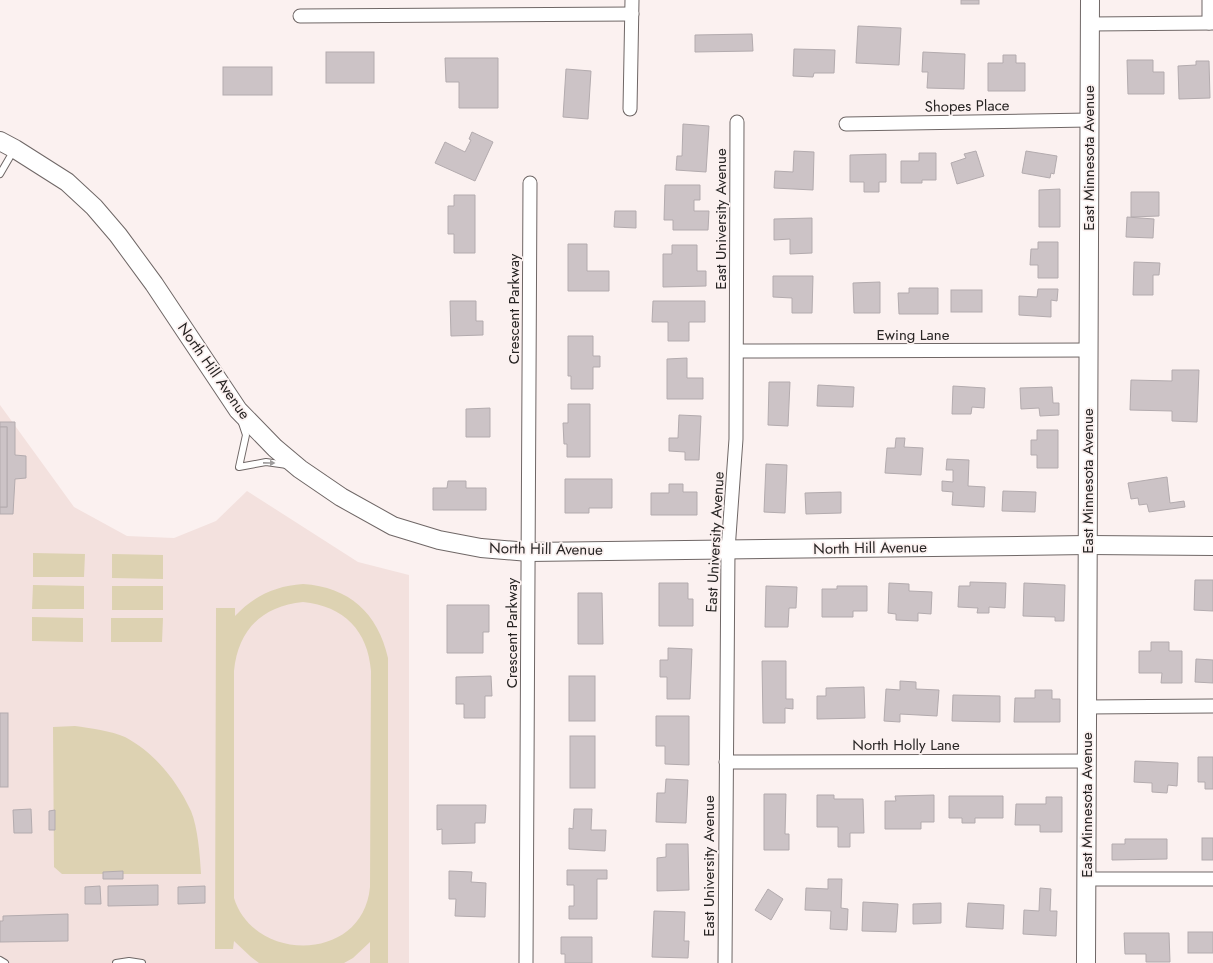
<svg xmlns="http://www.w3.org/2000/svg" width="1213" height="963" viewBox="0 0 1213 963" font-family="Jost,sans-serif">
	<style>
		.built { fill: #f3e1de }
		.pitch { fill: #ddd2b2; fill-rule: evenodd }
		.building { fill: #ccc3c6; stroke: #b3abae }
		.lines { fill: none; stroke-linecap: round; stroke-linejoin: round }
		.lane-casing { stroke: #6f6766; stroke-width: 8 }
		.street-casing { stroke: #6f6766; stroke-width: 15 }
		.secondary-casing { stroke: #6f6766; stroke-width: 20 }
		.lane { stroke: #fff; stroke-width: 6 }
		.street { stroke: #fff; stroke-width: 13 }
		.secondary { stroke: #fff; stroke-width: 18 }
		.oneway { fill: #9e9c9c }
		.labels { text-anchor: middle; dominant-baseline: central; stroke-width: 3.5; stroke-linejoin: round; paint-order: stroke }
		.street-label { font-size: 15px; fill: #272423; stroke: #fbf1f0 }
	</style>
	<rect width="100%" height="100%" fill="#fbf1f0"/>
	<path class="built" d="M0,405L74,507L127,536L174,538L216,521L247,491L358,562L409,575V963H0Z"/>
	<g class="pitch">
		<path d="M33,553L85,554L84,577H33Z"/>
		<path d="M112,554L163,555V579L112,578Z"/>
		<path d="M303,584C349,587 378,613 388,658V963H370V942L353,958L344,963H259L251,957L234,941L233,949H215L216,608H235V616C254,596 275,586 303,584ZM303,602C344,606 368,631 371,671L370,887C363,963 254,963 234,898V671C238,630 262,606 303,602Z"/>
		<path d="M33,585L84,586V609H32Z"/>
		<rect x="112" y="586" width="51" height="24"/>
		<path d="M32,617L83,618V642L32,641Z"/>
		<path d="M111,618H163L162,642H111Z"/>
		<path d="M75,726C89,728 112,731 125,737C155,753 177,781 191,811C198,828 200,856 201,874H62L54,867L53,727Z"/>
	</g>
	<g class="building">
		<rect x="961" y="0" width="18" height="4"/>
		<path d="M858,26L901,28L899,65L856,63Z"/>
		<path d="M752,34L753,51L695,52V35Z"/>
		<path d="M794,49L835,50L834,73H814L813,77L793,76Z"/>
		<rect x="326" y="52" width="48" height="31"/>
		<path d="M923,52L965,54L964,89L927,88L928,72H922Z"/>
		<path d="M1003,55H1016V63H1025V91H988V63H1003Z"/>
		<path d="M445,58H498V108H459V82H446Z"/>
		<path d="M1127,60H1153V72H1164V94H1128Z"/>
		<path d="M1196,61H1209L1210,98L1179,99L1178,66L1196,65Z"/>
		<rect x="223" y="67" width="49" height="28"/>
		<path d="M566,69L591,71L588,119L563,117Z"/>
		<path d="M683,124L709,126L706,172L676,170L677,156H682Z"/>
		<path d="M472,132L493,142L475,181L435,163L445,142L465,152L471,140L469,139Z"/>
		<path d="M794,151L814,152L813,190L774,188L775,171L793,172Z"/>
		<path d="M976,151L984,176L957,184L951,163L966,158L964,154Z"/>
		<path d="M1026,151L1057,156L1054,174L1051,173L1050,178L1022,173Z"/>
		<path d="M919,153H936V180H922V183H901V161H919Z"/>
		<path d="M886,154V182H879V192H864V182H850V155Z"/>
		<path d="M665,185H700V200H694V211H709L708,230H673V220H664Z"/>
		<path d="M1060,189V227H1039V190Z"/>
		<path d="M1131,192H1159V216L1131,217Z"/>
		<path d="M454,195H475V253H454V234H448V206H454Z"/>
		<path d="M615,211H636V228L614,227Z"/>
		<path d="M1127,217L1154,219L1153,238L1126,237Z"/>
		<path d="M812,218V253L790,254V239L774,240V219Z"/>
		<path d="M1038,242H1058V278H1038V265H1030L1031,249H1038Z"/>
		<path d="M568,244H587V271H609V291H568Z"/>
		<path d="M672,245H697V271H706V286L663,287V254H672Z"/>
		<path d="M1134,262L1160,263L1159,275H1153V295H1133Z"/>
		<path d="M773,276H813L812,313H792V298L773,297Z"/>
		<path d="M880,282V313H854L853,283Z"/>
		<path d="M909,288H938V314H899L898,293H909Z"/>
		<path d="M1038,289H1058L1057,301L1051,300V317L1019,315V296L1037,297Z"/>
		<rect x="951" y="290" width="31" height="22"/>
		<path d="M450,301H476V321H483V335L451,336Z"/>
		<path d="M653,301H705V322H689V341H668V322H652Z"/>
		<path d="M568,336H593V356H600V367H593V389H571V376H568Z"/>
		<path d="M687,358V378H703V399H667V359Z"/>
		<path d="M1172,370H1199L1197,422L1172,421V411L1130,410L1131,380L1172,381Z"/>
		<path d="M769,382H790L788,426L768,425Z"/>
		<path d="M818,385L854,387L853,407L817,406Z"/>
		<path d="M953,386L985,388L984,408L972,407L971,414H952Z"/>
		<path d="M1052,387L1053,403H1059V415L1040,416L1039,408L1021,409L1020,388Z"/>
		<path d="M568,404H590V457H567V444H564L563,423H568Z"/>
		<path d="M490,408V437H466V409Z"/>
		<path d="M679,415L701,416L699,460H685V452L669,451V438H678Z"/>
		<path d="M0,422H15V455L26,456V478L15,479L13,514H0V507H7V427H0Z"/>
		<rect x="0" y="427" width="7" height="80"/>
		<path d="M1037,430H1058V468H1037V455H1031V440H1037Z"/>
		<path d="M896,438H905L904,447L923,448L921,475L885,473L887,448H895Z"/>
		<path d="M947,459L969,460L968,486L985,487L984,507L952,505L953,492L942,491V481L953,482V470H946Z"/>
		<path d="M766,464L787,465L785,513L764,512Z"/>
		<path d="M1167,477L1170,503L1184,501L1185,507L1149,512L1147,504L1139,505L1138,498L1131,499L1128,483Z"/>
		<path d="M565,479H612V508H589V513H565Z"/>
		<path d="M448,481H466V488H486V510H433V488H447Z"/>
		<path d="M669,484H683V492H697V515H651V493H669Z"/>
		<path d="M1003,491L1036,492L1035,512L1002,511Z"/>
		<path d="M841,492V513L806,514L805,493Z"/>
		<path d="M1195,580H1213V611L1194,610Z"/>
		<path d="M970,582L1006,583L1005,608L989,607V613H977L978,608L958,607L959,586H970Z"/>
		<path d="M659,583H688V599H693V626H659Z"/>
		<path d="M889,583L909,584V591L932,592L931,614L918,613V621L896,620V614L888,613Z"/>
		<path d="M1024,583L1065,585L1064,621H1055V617L1023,616Z"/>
		<path d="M766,586L797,587L796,608H789L788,627H765Z"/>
		<path d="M837,586H867V611H853V617H822V589H837Z"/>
		<path d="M578,593H602L603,644H578Z"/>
		<path d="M447,605H489V632H483V653H447Z"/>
		<path d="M1151,642H1169V651H1182V683H1161L1162,673H1139V651H1151Z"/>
		<path d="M668,648L692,649L690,699H667V677H660V660H668Z"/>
		<path d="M1196,659L1213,660V683L1195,682Z"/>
		<path d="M762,661H786V699H793V709L785,708V723H763Z"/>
		<path d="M491,676L492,696H485V718H464V704H456V677Z"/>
		<rect x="569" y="676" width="26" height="45"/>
		<path d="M900,681L916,682V689L939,690L937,716L900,714V722L884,721L886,689L900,690Z"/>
		<path d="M864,687L865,718L817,719V696H826V688Z"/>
		<path d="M1035,690H1052V699H1060V722H1014L1015,698H1035Z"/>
		<path d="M953,695L1000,696V722L952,721Z"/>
		<rect x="0" y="713" width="8" height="74"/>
		<path d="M656,716H689V765L665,764V746H656Z"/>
		<rect x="570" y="736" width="25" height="52"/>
		<path d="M1198,757H1213V789H1205V782H1198Z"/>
		<path d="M1135,761L1178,763L1177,786L1168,785L1167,793L1152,792V783L1134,782Z"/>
		<path d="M666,779L688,780L686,823L656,822L657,793H665Z"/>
		<path d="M764,794H786L785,834H789V850H764Z"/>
		<path d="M817,795H834V799H863L864,833H850V847H838V827H817Z"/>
		<path d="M934,795V822H921V829H885V801H896L895,796Z"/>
		<path d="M949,796H1003V818H975V823H962V818H949Z"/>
		<path d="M1046,797H1062V832H1040V825H1015L1016,804H1046Z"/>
		<path d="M437,805H486L485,823H475V843L442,844V829L437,830Z"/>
		<path d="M31,809L32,833H14L13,810Z"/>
		<path d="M574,809H592L591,830H606L605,851L569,849V828L573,829Z"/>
		<path d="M55,810V830H49V811Z"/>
		<rect x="1202" y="838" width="11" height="22"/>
		<path d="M1125,839H1167V859L1112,860V844H1125Z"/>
		<path d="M666,844H688L689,890L657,891V858L666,857Z"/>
		<path d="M567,870H607V879H597V919H569V906H574V885H567Z"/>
		<path d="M123,871V879H103V872Z"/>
		<path d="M449,871L472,872L471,882L486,883L485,917L455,916L456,899H449Z"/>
		<path d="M828,879H842L841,908L848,909L847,930L830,929L831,911L805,910L806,888L828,889Z"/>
		<path d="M158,885V905L108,906V886Z"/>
		<path d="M100,886L101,904H85V887Z"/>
		<path d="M205,886V903L178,904V887Z"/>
		<path d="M1040,888L1051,889L1050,911H1057L1056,936L1023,934L1024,910L1039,911Z"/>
		<path d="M768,889L783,899L771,920L755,910Z"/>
		<path d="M863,902L898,904L896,932L862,931Z"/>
		<path d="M941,903V923L913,924V904Z"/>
		<path d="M968,903L1004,905L1003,929L966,927Z"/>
		<path d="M654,911L685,912L684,941H689L688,958L652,957Z"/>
		<path d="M68,914V941L0,942V921H3V916Z"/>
		<rect x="1188" y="932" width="25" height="21"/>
		<path d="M1124,933H1169L1170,962H1146V954H1125Z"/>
		<path d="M561,937H592V963H565V954H561Z"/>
	</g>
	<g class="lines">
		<g class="lane-casing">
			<g id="lane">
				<path d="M0,174L14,150"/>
				<path d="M242,423L246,435L239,467L266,462L287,465"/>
				<path d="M0,960L5,963"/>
				<path d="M116,963L129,961L142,963"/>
			</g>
		</g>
		<g class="street-casing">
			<g id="street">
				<path d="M300,16L632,14"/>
				<path d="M1209,23V0"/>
				<path d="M1090,24L1213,23"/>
				<path d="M630,109L632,0"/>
				<path d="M846,124L1089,120"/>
				<path d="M737,351L1089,350"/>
				<path d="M1087,707L1213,706"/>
				<path d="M726,762L1087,761"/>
				<path d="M1086,879H1213"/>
				<path d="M526,963L530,183"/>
				<path d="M725,963L728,550L736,439L737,122"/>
			</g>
		</g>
		<g class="secondary-casing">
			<g id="secondary">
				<path d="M0,141L15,149L67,182L94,207L118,235L154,284L238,410L275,448L300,469L341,497L393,526L439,540L481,548L529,552L1088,545L1213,546"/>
				<path d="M1086,963L1090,0"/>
			</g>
		</g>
		<use href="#lane" class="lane"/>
		<use href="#street" class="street"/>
		<use href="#secondary" class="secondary"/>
	</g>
	<defs><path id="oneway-solid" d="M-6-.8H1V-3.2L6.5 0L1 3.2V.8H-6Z"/></defs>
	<use class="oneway" href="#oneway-solid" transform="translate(269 463) rotate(1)"/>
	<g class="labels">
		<g class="street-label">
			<text transform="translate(967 106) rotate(-1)">Shopes Place</text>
			<text transform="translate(1089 158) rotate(-90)">East Minnesota Avenue</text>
			<text transform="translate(721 219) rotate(-90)">East University Avenue</text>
			<text transform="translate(514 309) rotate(-90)">Crescent Parkway</text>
			<text x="913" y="335">Ewing Lane</text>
			<text transform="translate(214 371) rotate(55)">North Hill Avenue</text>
			<text transform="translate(1088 481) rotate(-90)">East Minnesota Avenue</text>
			<text transform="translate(715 542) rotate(-87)">East University Avenue</text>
			<text transform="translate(870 548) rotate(-1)">North Hill Avenue</text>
			<text transform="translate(546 549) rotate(1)">North Hill Avenue</text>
			<text transform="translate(512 633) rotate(-90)">Crescent Parkway</text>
			<text x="906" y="745">North Holly Lane</text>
			<text transform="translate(1087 805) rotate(-90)">East Minnesota Avenue</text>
			<text transform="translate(709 866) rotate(-90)">East University Avenue</text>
		</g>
	</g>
</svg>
